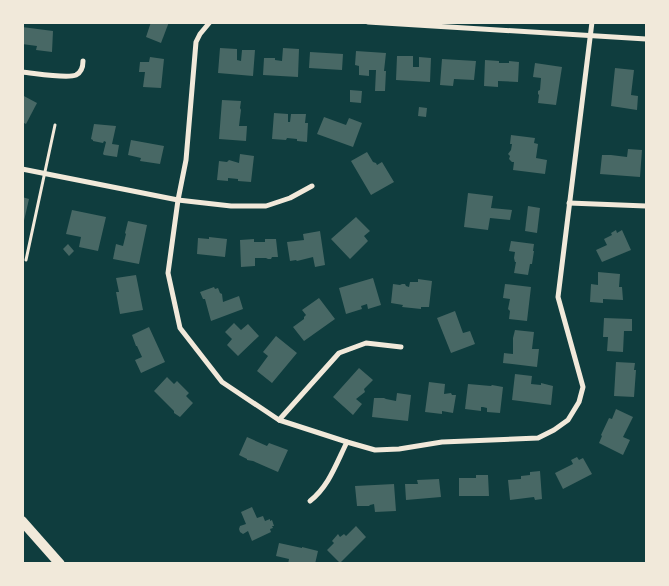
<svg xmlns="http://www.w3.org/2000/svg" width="669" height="586" viewBox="0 0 669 586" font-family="'DejaVu Sans',sans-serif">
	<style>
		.building { fill: #486865 }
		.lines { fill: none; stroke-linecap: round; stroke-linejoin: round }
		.service { stroke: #f1e9da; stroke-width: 3 }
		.minor { stroke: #f1e9da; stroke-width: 5 }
		.primary { stroke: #f1e9da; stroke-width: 10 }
	</style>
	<rect width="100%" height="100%" fill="#0f3d3e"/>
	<g class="building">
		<path d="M151,22H169L161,43L146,37Z"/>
		<path d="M22,27L53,31L52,52L36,50L37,46L22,44Z"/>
		<path d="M220,48L237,49V60L241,61L242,50H255L253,76L218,73Z"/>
		<path d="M283,48L299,49L298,77L263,75L264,58H275V60L282,61Z"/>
		<path d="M356,51L386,53L384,71H386L385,91H375L376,70H369V76L359,75V66L355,65Z"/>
		<path d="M310,52L343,54L342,70L309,68Z"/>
		<path d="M397,56H413V67H419V57L431,58L430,82L396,80Z"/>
		<path d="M150,57L164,59L161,88L143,87L145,72H139L140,62H149Z"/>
		<path d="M442,59L476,61L474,80L454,79L453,86L440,85Z"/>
		<path d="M485,60L499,61V63H509V61L519,62L518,82L498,81V87L484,86Z"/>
		<path d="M535,63L562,67L556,105L538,103L539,95L538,94V91L540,90L541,78L533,77Z"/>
		<path d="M615,68L634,70L631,95L638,96L637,110L611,106Z"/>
		<path d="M350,90L362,91L361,103L350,102Z"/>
		<path d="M22,95L37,103L26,124L22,122Z"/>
		<path d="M222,100L241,101L240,108L241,110L239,126H247L246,141L219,139Z"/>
		<path d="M419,107L427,108L426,117L418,116Z"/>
		<path d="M274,113L288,114V122H290L291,114H306L305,123H308L307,142L297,141V139L287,138L286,140L272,139Z"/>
		<path d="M324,117L346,125L349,118L362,123L353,147L317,134Z"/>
		<path d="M94,124L116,126L112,144L119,145L117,157L104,155L103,154L106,142L104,141L103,143L93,141V140L91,139Z"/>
		<path d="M511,135L535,138L534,143L538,144L536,158L547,160L545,174L513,170L514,162H512L509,159L510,156L508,154L511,150L512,144H510Z"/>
		<path d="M131,140L164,146L160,164L140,161L141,158L128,155Z"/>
		<path d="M628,149L642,150L640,177L600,174L602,155H611L627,157Z"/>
		<path d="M367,152L373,162L376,163L377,165L382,162L394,182L371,195L351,161Z"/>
		<path d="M240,154L254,156L251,182L238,181V179L228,178V181L217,180L219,161L227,162L229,160L239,163Z"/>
		<path d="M468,193L493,196L491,208L512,210L510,220L490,218L488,230L464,227Z"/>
		<path d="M22,197L29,199L23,225H22Z"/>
		<path d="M528,206L540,208L537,233L525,231Z"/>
		<path d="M72,210L106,217L98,251L79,247L81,237L66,234Z"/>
		<path d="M356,217L370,231L364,236L368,241L350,259L331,239Z"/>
		<path d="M128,221L147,225L139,264L113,259L116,244L123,246L126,234L125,233Z"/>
		<path d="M616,230L617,233L622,230L631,250L602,262L596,250L607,245L604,239L612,235L611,233Z"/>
		<path d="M320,231L325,265L315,267L313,257L297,261L296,260L290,261L287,242L304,240L303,234Z"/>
		<path d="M209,237L227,239L225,257L197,254L198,238L209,239Z"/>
		<path d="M254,239V242H265V239H276L278,257H272L271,259H268L266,258H255V266L241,267L240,240Z"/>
		<path d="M511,241L534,244L533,251H534L532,264H530L528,275L514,273L516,262H515L514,258L515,252L509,251Z"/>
		<path d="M68,244L74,251L69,256L63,249Z"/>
		<path d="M598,272L620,274L619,287H622L623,300L603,299V303L590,302L591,284L598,285Z"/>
		<path d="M136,275L143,310L120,314L116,292H119L116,278Z"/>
		<path d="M373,278L381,305L368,309L367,304L361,306L362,309L346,314L339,288Z"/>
		<path d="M418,279L432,281L429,307H421V309L402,307L403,305L391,303L393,284L400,285L402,284H405L406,286L409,287L410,282H418Z"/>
		<path d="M505,284L531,287L527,321L509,319L510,311L508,309L510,299L503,298Z"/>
		<path d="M214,287L215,289L218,288L220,293L222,294L223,302L239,296L243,309L211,321L205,299H203L200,292Z"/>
		<path d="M319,298L335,319L304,341L293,327L304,319V317L306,315L302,310Z"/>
		<path d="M455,311L463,333L470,331L475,344L451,353L437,318Z"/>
		<path d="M604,318L632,319V331H624L623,352L607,351L608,337H603Z"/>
		<path d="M234,323L241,330L248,324L259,336L238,356L227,345L232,339L225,332Z"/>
		<path d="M149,327L165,362L141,373L135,360L142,357L137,346H136L132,335Z"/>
		<path d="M515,330L534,332L532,349H539L537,367L503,363L504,353L513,354V338Z"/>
		<path d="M276,336L297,353L272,383L257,371L268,356L263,352Z"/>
		<path d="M616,362L635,363L634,370H636L634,397L614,396Z"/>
		<path d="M359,368L373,380L364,389L365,392L356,399L362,404L353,415L333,397Z"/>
		<path d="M515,374L532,376L531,384L541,385V383L553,386L551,405L512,400Z"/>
		<path d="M167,377L174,384L177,381L189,393L186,396L193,403L180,417L174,413V411L154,391Z"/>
		<path d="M429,382L445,384L444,394L451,393L452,395H456L453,413L442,411V414L425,412Z"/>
		<path d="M468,384L491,386L492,385L503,387L500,413L487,412V408L483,407H481V411L465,409Z"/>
		<path d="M397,393L411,395L408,421L372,417L374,398H384L386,399L396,401Z"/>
		<path d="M616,409L633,417L623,437L630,440L623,455L599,443L602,436L601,435L609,418L612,419Z"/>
		<path d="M247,437L267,446L269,443L288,450L278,472L253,461L247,460V459L239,455Z"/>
		<path d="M577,457L579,460L583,458L592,474L563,489L555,473L573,464L571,460Z"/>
		<path d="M540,471L542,499L535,500L534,497L510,500L508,480L521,479V476L530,475V472Z"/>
		<path d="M476,475H488L489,496H459V478H476Z"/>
		<path d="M439,479L441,497L406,500L405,484H418L417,480Z"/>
		<path d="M394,484L396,511L375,512L374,504L370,505L369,506H357L355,486Z"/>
		<path d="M252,507L257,518L263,516L265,521L270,519V521L272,520L274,526H272L273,528L270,529L271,532L252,541L248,531L243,534L240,532L239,529L240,526L246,524L241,512Z"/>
		<path d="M356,526L366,537L340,563L327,550L334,543L332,541L338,534L340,537L344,534L346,536Z"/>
		<path d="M279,543L302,548V547L318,551L315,564H288L289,559L276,556Z"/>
	</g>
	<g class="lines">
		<path class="service" d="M26,260L55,125"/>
		<g class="minor">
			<path d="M210,22L200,34L196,42L186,160L178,200L168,273L180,328L222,382L279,420L347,442L375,450L399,449L442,442L538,438L554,430L568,420L579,402L583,387L558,297L592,22"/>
			<path d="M368,22L646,39"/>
			<path d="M22,72C34,73 67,79 76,75C82,72 83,67 83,61"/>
			<path d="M22,169L178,200L231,206H266L290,198L312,186"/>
			<path d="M569,203L646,206"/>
			<path d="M279,420L339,353L366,343L401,347"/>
			<path d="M310,501C329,486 336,464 347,442"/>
		</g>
		<path class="primary" d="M22,521L60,564"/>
	</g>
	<rect width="669" height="586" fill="none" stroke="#f1e9da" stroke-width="48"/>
</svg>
